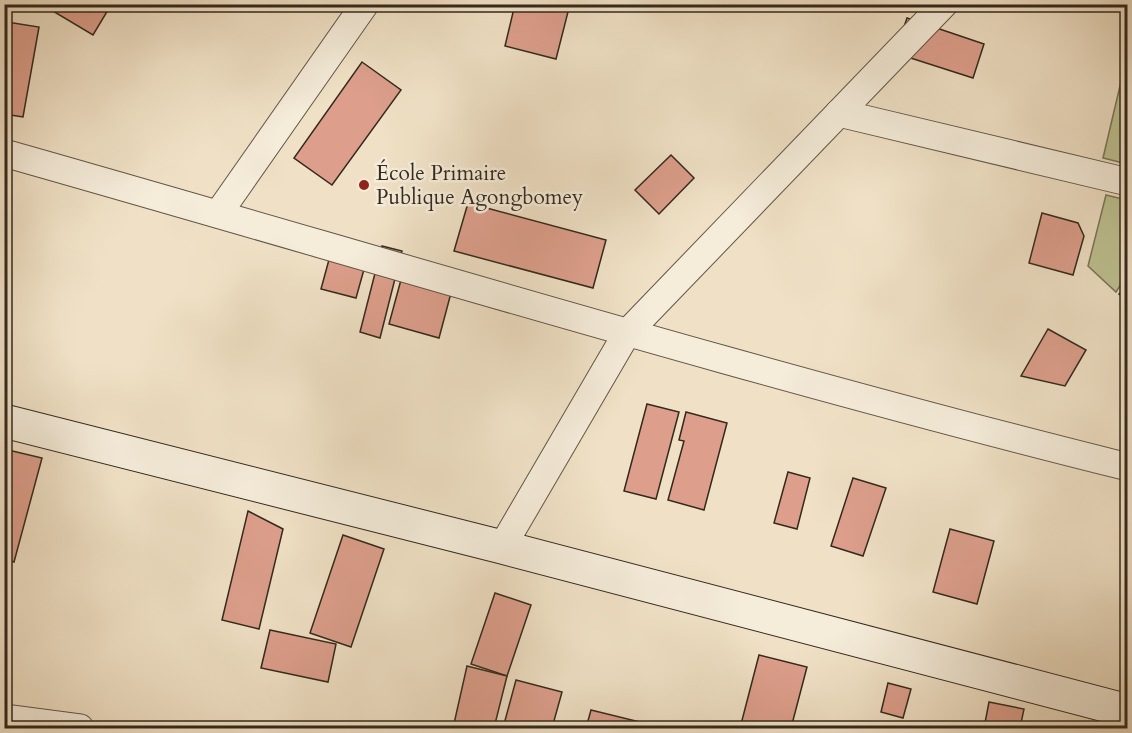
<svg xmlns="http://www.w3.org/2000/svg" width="1132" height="733" viewBox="0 0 1132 733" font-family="Cardo,serif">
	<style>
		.green { fill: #bec292; stroke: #787658; stroke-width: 1.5 }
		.building { fill: #dd9f8c; stroke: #33291d; stroke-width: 1.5 }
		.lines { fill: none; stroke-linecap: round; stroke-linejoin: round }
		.street-casing { stroke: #625747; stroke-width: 29 }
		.secondary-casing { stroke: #33291d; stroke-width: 35 }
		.street { stroke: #f5ecda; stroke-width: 27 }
		.secondary { stroke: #f5ecda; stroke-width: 33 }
		.poi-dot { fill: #8f2418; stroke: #f5ecda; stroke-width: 2 }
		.labels { text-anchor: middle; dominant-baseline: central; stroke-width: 5; stroke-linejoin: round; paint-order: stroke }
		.poi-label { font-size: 21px; fill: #33291d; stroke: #f5ecda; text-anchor: start }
	</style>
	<rect width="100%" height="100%" fill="#f0e1c6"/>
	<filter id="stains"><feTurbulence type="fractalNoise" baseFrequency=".00333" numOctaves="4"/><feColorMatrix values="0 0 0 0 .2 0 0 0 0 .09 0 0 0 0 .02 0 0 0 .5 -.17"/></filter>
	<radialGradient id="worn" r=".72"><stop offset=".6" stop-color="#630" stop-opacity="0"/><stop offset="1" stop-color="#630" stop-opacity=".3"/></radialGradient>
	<g class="green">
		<path d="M1124,69L1128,70L1127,164L1103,158Z"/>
		<path d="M1106,195L1127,200V275L1116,292L1088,266Z"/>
	</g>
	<g class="building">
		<path d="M41,4H99L108,10L93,35Z"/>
		<path d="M515,4H570L556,59L505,46Z"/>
		<path d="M907,18L984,44L973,78L895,53Z"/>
		<path d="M7,22L39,27L23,117L4,114V33Z"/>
		<path d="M362,62L401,90L332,185L294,158Z"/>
		<path d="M671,155L694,178L659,214L635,190Z"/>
		<path d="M468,203L606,240L593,288L454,251Z"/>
		<path d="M1042,213L1078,223L1084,236L1073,275L1029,263Z"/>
		<path d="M333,245L368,255L356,298L321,289Z"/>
		<path d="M382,246L402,251L380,338L360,332Z"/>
		<path d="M405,265L455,278L439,338L389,324Z"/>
		<path d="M1128,283V300L1119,294Z"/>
		<path d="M1048,329L1086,350L1065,386L1021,376Z"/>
		<path d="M647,404L679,412L656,499L624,491Z"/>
		<path d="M686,412L727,423L704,510L668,500L684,441L679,440Z"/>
		<path d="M4,449L42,458L14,562L4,559Z"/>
		<path d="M788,472L810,478L797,529L774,523Z"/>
		<path d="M853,478L886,488L863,556L831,546Z"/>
		<path d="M248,511L283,529L259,629L222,620Z"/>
		<path d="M950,529L994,541L977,604L933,592Z"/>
		<path d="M343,535L384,549L351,647L310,633Z"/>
		<path d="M495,593L531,605L507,676L471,664Z"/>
		<path d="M270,630L336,644L328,682L261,668Z"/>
		<path d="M759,655L807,667L791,728H740Z"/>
		<path d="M467,666L507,676L494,728H453Z"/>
		<path d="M516,680L562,692L552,728H503Z"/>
		<path d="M888,683L911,689L903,718L881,712Z"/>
		<path d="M989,702L1024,709L1020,728H984Z"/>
		<path d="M591,710L640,722L638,728H586Z"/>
		<path d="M677,724L696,728H676Z"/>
		<path d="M1030,724L1049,728H1029Z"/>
	</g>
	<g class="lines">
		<g class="street-casing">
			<g id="street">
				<path d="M839,113L1128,182"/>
				<path d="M4,153C378,259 750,373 1128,467"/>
				<path d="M218,214L365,4"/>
				<path d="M502,547L627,333L944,4"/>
				<path d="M4,718L80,728"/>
			</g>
		</g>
		<g class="secondary-casing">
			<path id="secondary" d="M4,421L502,547L1128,711"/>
		</g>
		<use href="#street" class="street"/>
		<use href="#secondary" class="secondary"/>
	</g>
	<circle class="poi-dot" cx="364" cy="185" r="6"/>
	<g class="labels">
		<g class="poi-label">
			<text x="376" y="173">École Primaire<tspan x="376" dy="24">Publique Agongbomey</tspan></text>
		</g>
	</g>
	<rect width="1132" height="733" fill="none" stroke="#f0e1c6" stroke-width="24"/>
	<rect x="6" y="6" width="1120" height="721" fill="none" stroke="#33291d" stroke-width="3"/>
	<rect x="12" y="12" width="1108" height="709" fill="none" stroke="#33291d" stroke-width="1.5"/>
	<rect width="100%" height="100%" filter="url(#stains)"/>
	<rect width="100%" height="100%" fill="url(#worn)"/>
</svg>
